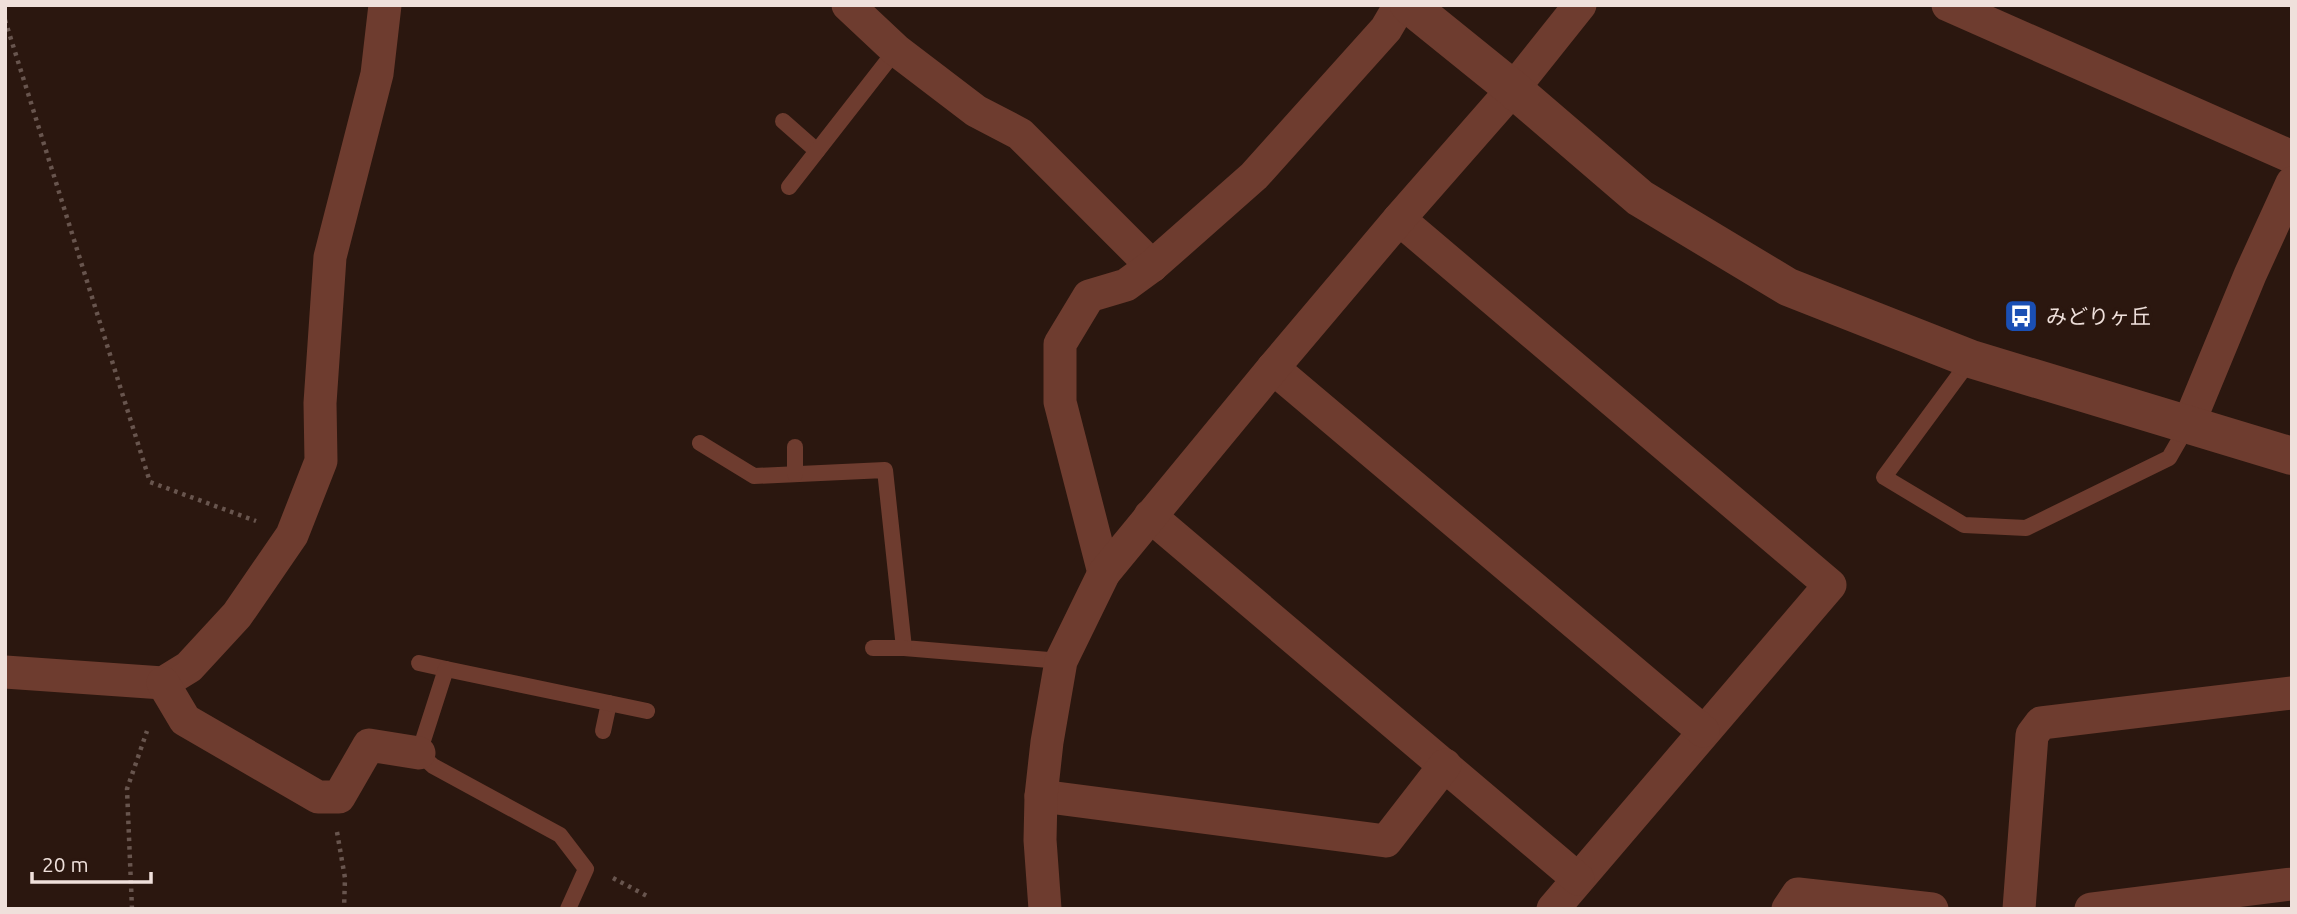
<svg xmlns="http://www.w3.org/2000/svg" width="2297" height="914" viewBox="0 0 2297 914" font-family="Ubuntu,'Noto Sans JP',sans-serif">
	<style>
		.lines { fill: none; stroke-linecap: round; stroke-linejoin: round }
		.path { stroke: #68554e; stroke-width: 4.5; stroke-dasharray: 3.5 5; stroke-linecap: butt }
		.service { stroke: #6e3c2f; stroke-width: 16 }
		.minor { stroke: #6e3c2f; stroke-width: 33 }
		.tertiary { stroke: #6e3c2f; stroke-width: 38 }
		.labels { text-anchor: middle; dominant-baseline: central; stroke-width: 7; stroke-linejoin: round; paint-order: stroke }
		.poi-label { font-size: 21px; fill: #efe0db; stroke: #2b170f; text-anchor: start }
	</style>
	<rect width="100%" height="100%" fill="#2b170f"/>
	<g class="lines">
		<g class="path">
			<path d="M5,20L150,482L256,521"/>
			<path d="M337,832L345,878L344,909"/>
			<path d="M613,878L647,896"/>
			<path d="M132,909L127,789L147,731"/>
		</g>
		<g class="service">
			<path d="M783,121L817,151"/>
			<path d="M789,187L896,50"/>
			<path d="M1971,359L1884,477L1964,525L2026,528L2169,458L2188,425"/>
			<path d="M700,443L754,476L885,470L904,648L1061,661"/>
			<path d="M795,474V447"/>
			<path d="M873,648H904"/>
			<path d="M419,663L446,669"/>
			<path d="M603,731L609,703"/>
			<path d="M568,909L586,869L560,835L433,766L419,753L446,669L647,711"/>
		</g>
		<g class="minor">
			<path d="M848,5L896,50L976,111L1020,134L1152,266"/>
			<path d="M1948,5L2292,157"/>
			<path d="M1399,219L1830,585L1553,909"/>
			<path d="M1273,368L1703,731"/>
			<path d="M2188,425L2250,275L2292,183"/>
			<path d="M1150,516L1578,879"/>
			<path d="M1104,573L1060,402V344L1089,296L1126,285L1152,266L1254,176L1386,29L1400,5"/>
			<path d="M5,672L163,683L189,667L237,615L292,535L321,461L320,403L330,257L377,74L385,5"/>
			<path d="M163,683L185,720L318,797H339L369,745L419,753"/>
			<path d="M1041,796L1386,841L1445,765"/>
			<path d="M1045,909L1040,840L1041,796L1047,742L1061,661L1104,573L1273,368L1399,219L1513,89L1580,5"/>
			<path d="M1788,909L1798,894L1932,909"/>
			<path d="M2019,909L2032,735L2041,723L2292,693"/>
			<path d="M2091,909L2292,884"/>
		</g>
		<path class="tertiary" d="M1409,5L1513,89L1640,198L1788,287L1971,359L2292,456"/>
	</g>
	<defs>
		<g id="bus-square" transform="scale(1.75)"><rect x="-9" y="-9" width="18" height="18" rx="4" fill="#1a4fb4" stroke="#2b170f"/><path d="M-5-6H5V4H4V6H2V4H-2V6H-4V4H-5ZM-3.5-4V0h7V-4ZM-3.5 1.2v1.5H-2V1.2ZM2 1.2v1.5H3.5V1.2Z" fill="#fff"/></g>
	</defs>
	<g fill-rule="evenodd">
		<use href="#bus-square" x="2021" y="316"/>
	</g>
	<g class="labels">
		<g class="poi-label">
			<text x="2046" y="316">みどりヶ丘</text>
		</g>
	</g>
	<rect width="2297" height="914" fill="none" stroke="#efe0db" stroke-width="14"/>
	<path d="M32 872v10h119v-10" fill="none" stroke="#efe0db" stroke-width="3.5"/>
	<text x="42" y="872" font-size="21" fill="#efe0db" stroke="#2b170f" stroke-width="5" paint-order="stroke">20 m</text>
</svg>
